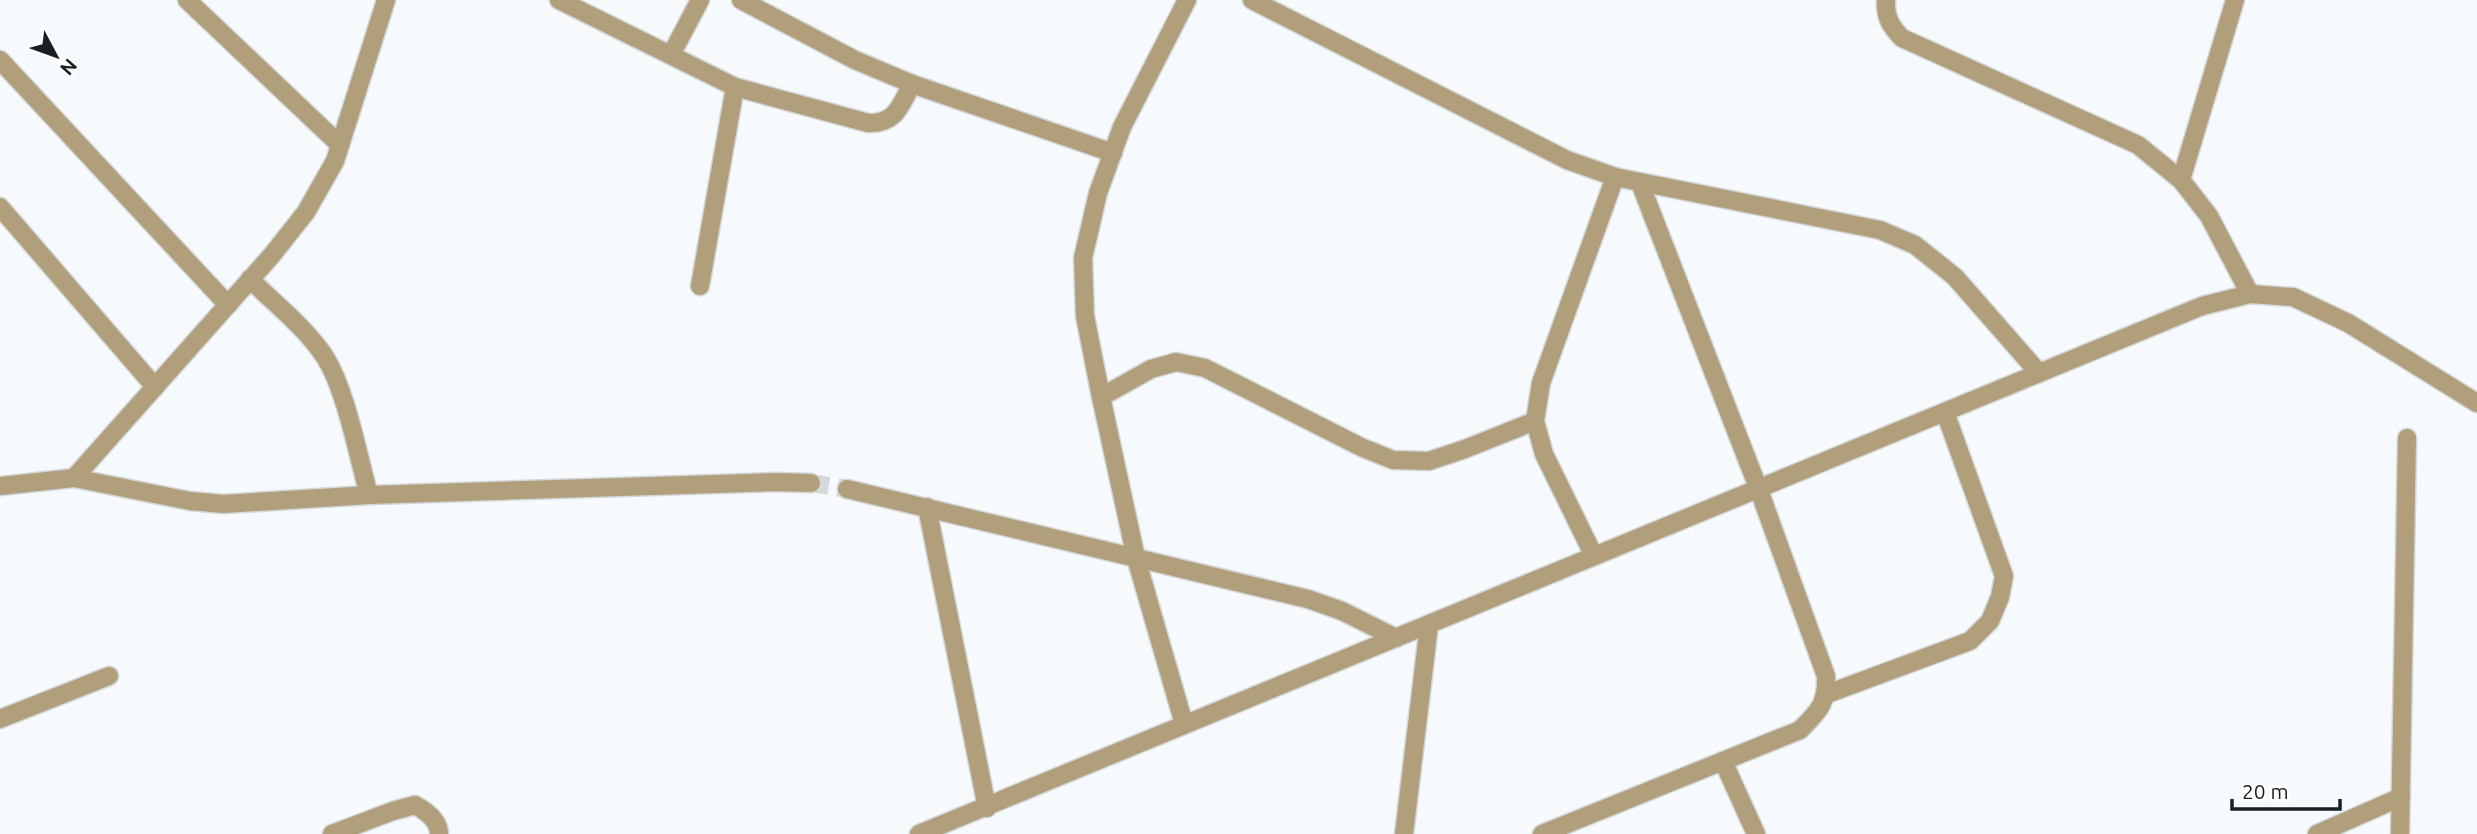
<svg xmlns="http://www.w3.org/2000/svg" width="2477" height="834" viewBox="0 0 2477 834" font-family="Ubuntu,sans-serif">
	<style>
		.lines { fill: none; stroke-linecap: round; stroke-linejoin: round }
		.minor-tunnel { stroke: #d5d9dc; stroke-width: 18; stroke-dasharray: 18 9; stroke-linecap: butt }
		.minor-casing { stroke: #d3d7da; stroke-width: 21 }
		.minor { stroke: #b19f7b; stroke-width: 18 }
	</style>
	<rect width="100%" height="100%" fill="#f6fafd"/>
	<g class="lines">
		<path class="minor-tunnel" d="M811,483L847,489"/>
		<g class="minor-casing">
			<g id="minor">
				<path d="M187,0L340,145"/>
				<path d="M559,0L735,87L868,123C896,124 900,106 912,84"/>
				<path d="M741,0L855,60L912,84L1113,153"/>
				<path d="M1252,0L1567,160L1615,177L1880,230L1915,245L1955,277L2039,373"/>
				<path d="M1886,0C1885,16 1890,26 1902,38L2138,145L2181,180L2209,216L2250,294"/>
				<path d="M671,55L700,0"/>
				<path d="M0,60L228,305"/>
				<path d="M2181,180L2235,0"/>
				<path d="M0,207L155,387"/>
				<path d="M250,279C275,304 305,327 325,357C346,390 358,456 369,495"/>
				<path d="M700,286L735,87"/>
				<path d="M1101,397L1151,369L1176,362L1205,368L1361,447L1393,460L1429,461L1465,449L1535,421"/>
				<path d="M74,478L272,255L306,212L335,161L386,0"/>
				<path d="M0,486L74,478L190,501L224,504L369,495L776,482L811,483"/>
				<path d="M847,489L1308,599L1342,611L1396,638"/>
				<path d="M927,507L987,808"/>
				<path d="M1594,556L1544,454L1535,421L1541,383L1615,177"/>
				<path d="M1827,694L1970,641L1990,621L2000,597L2004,576L1945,412"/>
				<path d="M0,719L109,676"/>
				<path d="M1184,724L1136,558L1101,397L1085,316L1083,258L1098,193L1122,127L1187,0"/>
				<path d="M1723,761L1756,834"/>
				<path d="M332,834L393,811L415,805C426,811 439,820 439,834"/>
				<path d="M919,834L2202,306L2250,294L2293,297L2348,323L2477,403"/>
				<path d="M1404,834L1429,625"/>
				<path d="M1542,834L1800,730C1819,711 1827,704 1826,676L1759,490L1640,183"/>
				<path d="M2317,834L2401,797"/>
				<path d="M2400,834L2407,438"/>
			</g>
		</g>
		<use href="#minor" class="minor"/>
	</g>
	<g transform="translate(56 56) rotate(131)" stroke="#ffffff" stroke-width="5" paint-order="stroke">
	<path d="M0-5L12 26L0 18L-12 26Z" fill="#192024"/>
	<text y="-10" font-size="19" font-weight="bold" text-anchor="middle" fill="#192024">N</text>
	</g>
	<path d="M2232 799v10h108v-10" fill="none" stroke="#192024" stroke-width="3.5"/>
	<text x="2242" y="799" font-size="21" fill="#192024" stroke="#ffffff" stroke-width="5" paint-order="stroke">20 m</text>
</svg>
